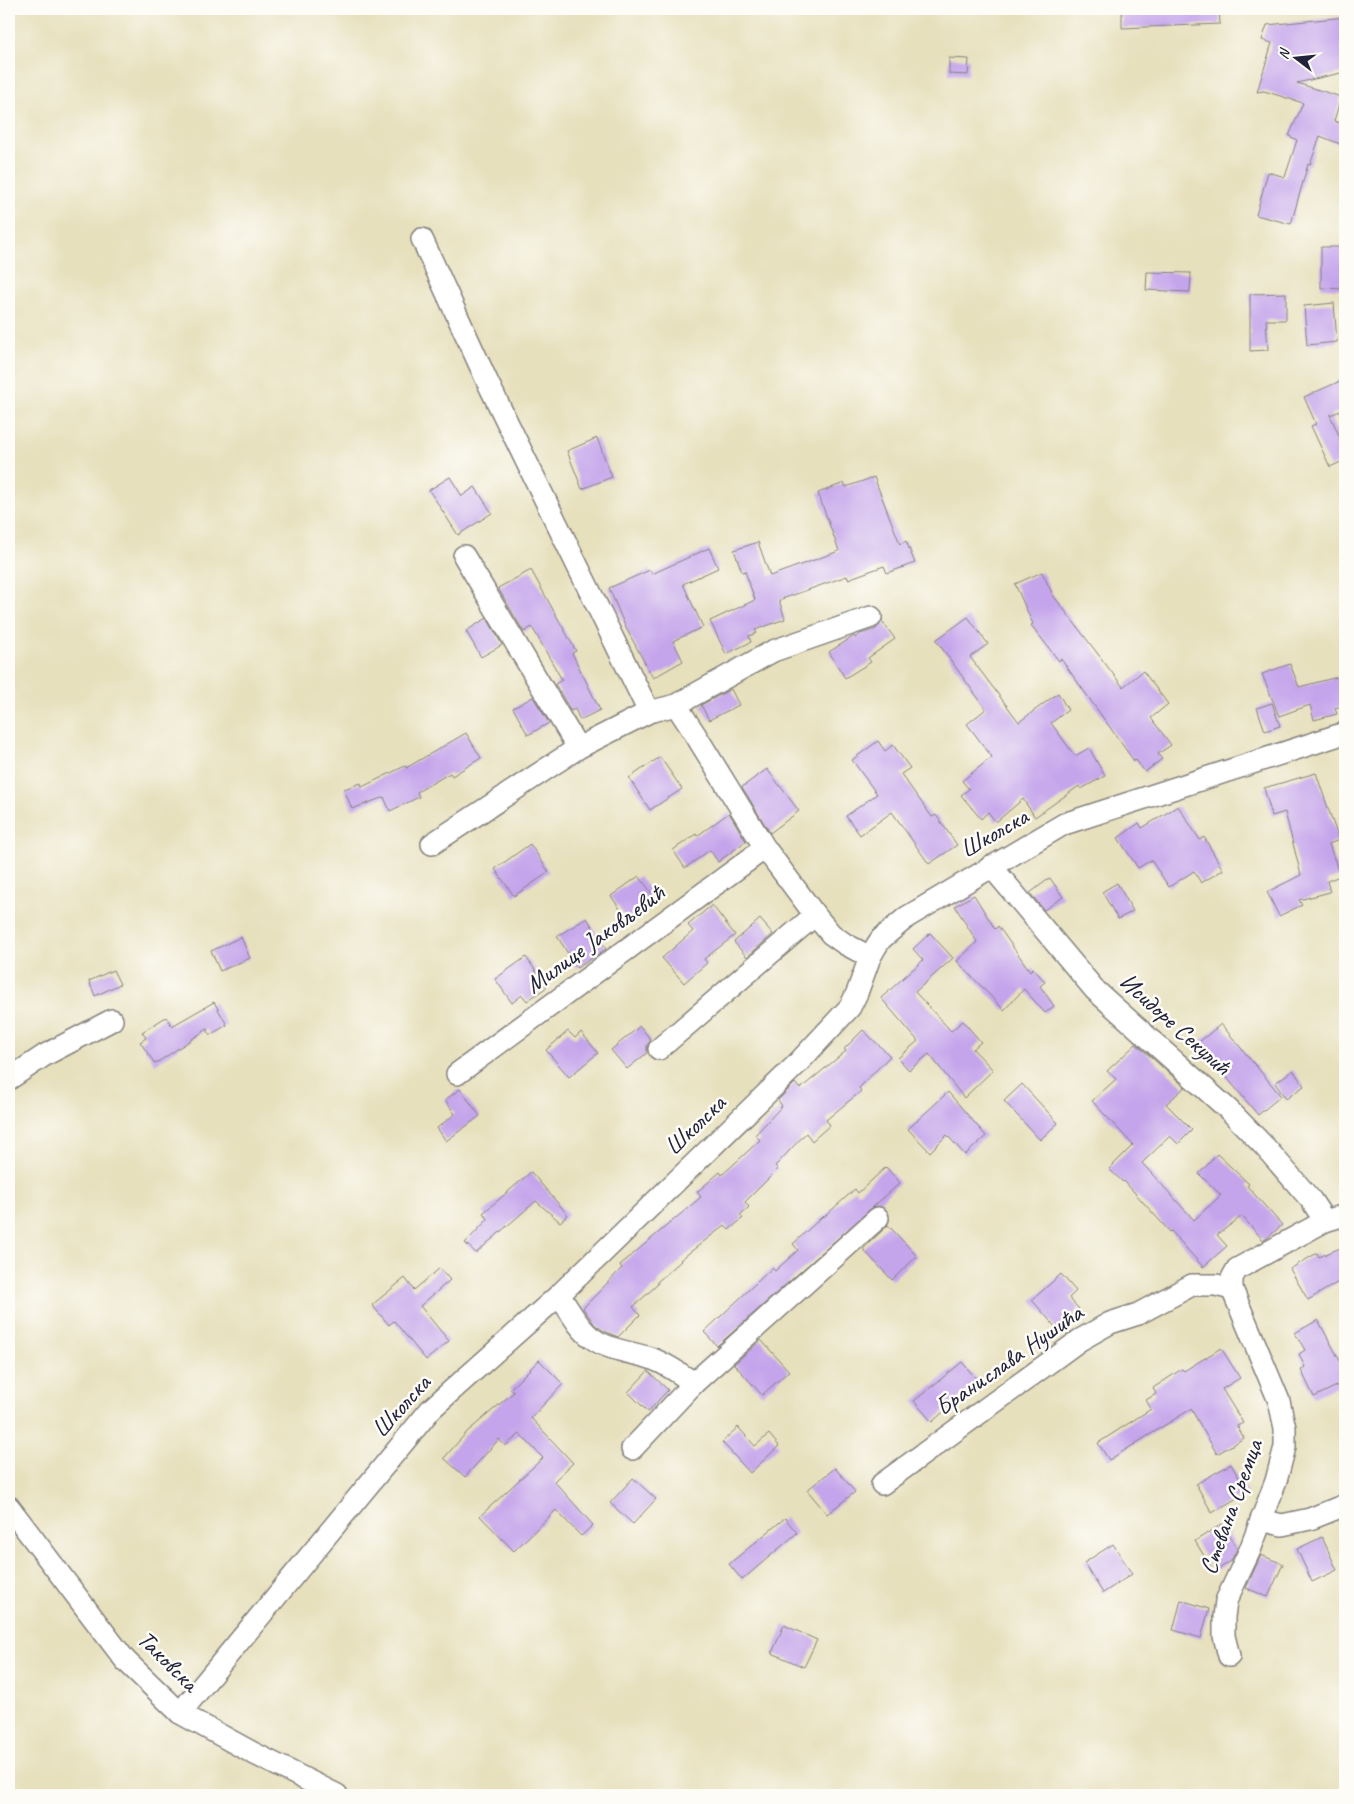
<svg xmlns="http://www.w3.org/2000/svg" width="1354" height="1804" viewBox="0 0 1354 1804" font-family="Caveat,sans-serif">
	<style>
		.building { fill: #c4a4eb }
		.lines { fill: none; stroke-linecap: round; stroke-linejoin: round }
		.minor-casing { stroke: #84817c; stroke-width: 24 }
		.minor { stroke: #fff; stroke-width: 21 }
		.labels { text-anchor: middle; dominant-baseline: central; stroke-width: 5; stroke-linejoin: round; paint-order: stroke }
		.street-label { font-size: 25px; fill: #22223b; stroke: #fdfcf7 }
	</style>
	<rect width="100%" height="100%" fill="#fdfcf7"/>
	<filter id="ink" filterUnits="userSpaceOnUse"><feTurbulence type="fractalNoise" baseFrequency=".02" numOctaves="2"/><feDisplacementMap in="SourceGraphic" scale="10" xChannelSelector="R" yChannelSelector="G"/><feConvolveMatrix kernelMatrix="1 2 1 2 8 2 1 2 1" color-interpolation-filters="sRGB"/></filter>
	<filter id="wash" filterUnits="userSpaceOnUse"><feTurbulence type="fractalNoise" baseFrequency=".0096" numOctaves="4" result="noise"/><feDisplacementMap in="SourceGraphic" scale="20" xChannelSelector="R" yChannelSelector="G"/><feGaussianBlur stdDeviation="1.12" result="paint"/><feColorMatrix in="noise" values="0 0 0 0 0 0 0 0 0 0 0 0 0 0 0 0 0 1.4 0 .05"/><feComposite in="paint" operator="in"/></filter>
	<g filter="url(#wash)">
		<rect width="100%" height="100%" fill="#e7e0bd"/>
		<g id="blocks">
			<g class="building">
				<path d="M1122,9H1139V11L1219,9L1220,24L1122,28Z"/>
				<path d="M1345,17V72L1297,83L1341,97L1334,121L1345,125V146L1320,136L1310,165L1308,164L1291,224L1256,215L1268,172L1285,177L1297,140L1289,136L1303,103L1264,91L1257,92L1272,43L1262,40L1267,25Z"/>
				<path d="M949,58L969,59L968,75L949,74Z"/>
				<path d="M1321,247H1345V289L1321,288Z"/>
				<path d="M1147,272L1191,273L1190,292L1146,290Z"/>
				<path d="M1286,293V320H1266L1268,350L1250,351V294Z"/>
				<path d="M1334,303L1337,342L1307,345L1304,306Z"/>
				<path d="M1345,379V409L1330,415L1345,449V460L1330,467L1311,426L1316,424L1304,397Z"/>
				<path d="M597,438L612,477L582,489L567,451Z"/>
				<path d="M450,477L462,496L475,487L492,513L458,535L429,490Z"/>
				<path d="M874,477L900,544L906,541L915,563L887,573L884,566L848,579L847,576L779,600L785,619L755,630L757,633L749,636L751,642L726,654L710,621L755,600L745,571L742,572L734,550L758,542L770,576L839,551L818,493L844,483L846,487Z"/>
				<path d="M709,548L718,568L683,584L703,627L673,641L683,661L653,678L626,628L609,588L650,570L652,574Z"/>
				<path d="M531,570L576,651L572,653L600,710L580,720L575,709L571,711L555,684L562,680L532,627L524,632L498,588Z"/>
				<path d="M1042,572L1053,595L1123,687L1143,671L1168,704L1151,718L1171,745L1158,754L1162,759L1145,772L1136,760L1134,761L1061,659L1059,661L1031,625L1033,624L1015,584Z"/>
				<path d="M968,617L988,644L970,657L1019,722L1058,693L1068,710L1051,723L1075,756L1089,748L1105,776L1081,789L1079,786L1035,817L1023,799L996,822L988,812L981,819L961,795L969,789L962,781L992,757L967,724L986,709L936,640Z"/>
				<path d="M487,618L502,645L481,657L466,631Z"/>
				<path d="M882,621L895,639L868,658L871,662L845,678L829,652L854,636L855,638L860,634L876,629Z"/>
				<path d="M1290,664L1299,687L1345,675V705L1335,708L1337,714L1314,720L1310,705L1279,716L1262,674Z"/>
				<path d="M731,689L739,705L709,720L701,705Z"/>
				<path d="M533,697L549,723L528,735L513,708Z"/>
				<path d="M1272,703L1280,726L1265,731L1257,708Z"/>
				<path d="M466,733L481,758L452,776L450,773L417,792L419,797L390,811L384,797L352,809L344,789L361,783L362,787L405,766L406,768Z"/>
				<path d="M878,741L885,751L893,745L910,768L901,774L932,817L936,815L957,845L929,864L892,812L860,835L846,816L877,794L852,760Z"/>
				<path d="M660,757L682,789L650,810L629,778Z"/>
				<path d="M767,769L799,811L770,833L742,787Z"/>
				<path d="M1316,773L1339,840L1329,844L1340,876L1327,881L1330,892L1299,900L1302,905L1279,916L1267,892L1301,875L1285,812L1272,816L1264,788Z"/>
				<path d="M1178,806L1200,840L1204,837L1223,870L1201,883L1194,871L1169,887L1151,860L1138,868L1118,838L1139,823L1142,828Z"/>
				<path d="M729,813L746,841L718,862L710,850L685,868L673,850L696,834L697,836Z"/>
				<path d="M530,844L549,872L514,896L495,869Z"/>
				<path d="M639,876L658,902L629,922L611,896Z"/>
				<path d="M1050,878L1063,897L1044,910L1030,893Z"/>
				<path d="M1117,883L1133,911L1118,919L1102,892Z"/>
				<path d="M974,895L995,929L998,926L1030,971L1033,968L1045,982L1040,986L1054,1006L1045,1013L1024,989L1004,1010L957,961L977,942L955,906Z"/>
				<path d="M712,905L735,935L704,959L707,963L684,983L662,958L693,931L688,925Z"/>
				<path d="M587,918L606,949L577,968L557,936Z"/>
				<path d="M760,919L773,934L747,957L734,942Z"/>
				<path d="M930,933L953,958L915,992L951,1031L963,1021L981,1042L973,1049L993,1070L964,1098L929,1054L909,1070L898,1058L918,1041L881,998L923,960L913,949Z"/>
				<path d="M241,937L250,958L220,971L211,951Z"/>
				<path d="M526,957L547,987L527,1001L522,995L512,1003L495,979Z"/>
				<path d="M113,970L120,984L95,996L89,981Z"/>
				<path d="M214,1002L227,1025L210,1035L207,1029L155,1064L140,1042L146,1038L142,1032L166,1017L172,1026Z"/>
				<path d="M1221,1024L1281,1096L1258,1115L1198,1043Z"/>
				<path d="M640,1026L651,1040L647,1045V1053L627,1069L611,1050Z"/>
				<path d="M863,1030L890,1056L859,1088L861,1091L826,1120L830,1125L812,1141L806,1133L775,1166L778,1169L745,1202L749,1207L740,1215L743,1218L729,1230L725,1225L680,1260L681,1261L657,1282L658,1284L633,1307L640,1315L618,1337L604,1331L595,1325L583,1308L622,1268L620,1265L701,1197L697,1192L720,1172L722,1175L760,1140L755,1135L782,1106L778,1100L795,1083L800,1089L846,1051L844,1049Z"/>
				<path d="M568,1031L575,1038L581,1032L598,1053L569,1077L546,1050Z"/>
				<path d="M1136,1044L1185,1087L1166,1104L1192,1130L1178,1144L1170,1136L1142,1163L1194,1220L1221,1195L1199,1174L1217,1154L1249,1184L1247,1186L1282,1225L1266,1239L1263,1240L1242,1216L1217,1235L1227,1246L1203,1267L1171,1231L1170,1232L1124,1181L1123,1182L1109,1169L1133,1145L1092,1101L1116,1079L1107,1071Z"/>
				<path d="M1293,1070L1304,1086L1286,1099L1275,1083Z"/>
				<path d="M1022,1084L1058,1123L1040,1140L1004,1101Z"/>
				<path d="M460,1089L480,1116L446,1141L437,1128L455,1114L445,1100Z"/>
				<path d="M948,1092L986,1136L965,1155L947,1135L930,1152L908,1129Z"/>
				<path d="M886,1167L900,1183L717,1346L704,1332L772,1268L775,1271L798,1250L793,1244L823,1216L824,1217L855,1189L858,1193Z"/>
				<path d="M531,1172L568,1215L560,1222L536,1201L476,1253L465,1243L488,1219L483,1213Z"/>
				<path d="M888,1225L917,1256L892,1280L863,1249Z"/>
				<path d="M1345,1246V1278L1308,1300L1290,1269L1317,1253L1319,1257Z"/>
				<path d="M440,1268L450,1280L420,1306L449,1341L426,1360L394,1321L389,1325L372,1305L405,1278L414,1290Z"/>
				<path d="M1061,1274L1076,1291L1069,1298L1079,1309L1057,1329L1032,1300Z"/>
				<path d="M1318,1320L1345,1370V1382L1314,1397L1301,1370L1305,1367L1299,1354L1305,1350L1295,1333Z"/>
				<path d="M761,1340L789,1371L762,1395L734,1364Z"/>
				<path d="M1221,1348L1240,1378L1222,1389L1243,1423L1237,1426L1244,1438L1217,1454L1191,1409L1109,1460L1098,1443L1151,1409L1146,1400L1156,1394L1153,1388L1182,1369L1184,1371Z"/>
				<path d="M539,1360L563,1384L531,1418L573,1463L554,1481L593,1525L581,1536L556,1510L514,1551L480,1516L543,1458L520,1434L505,1446L499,1439L465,1477L444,1458L467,1432L514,1392L510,1389Z"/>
				<path d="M962,1362L978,1381L932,1422L914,1401Z"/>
				<path d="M648,1371L668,1390L648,1412L628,1392Z"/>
				<path d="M738,1427L755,1446L769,1434L779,1446L750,1473L722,1442Z"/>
				<path d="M1231,1464L1247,1492L1212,1513L1196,1484Z"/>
				<path d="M835,1468L855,1492L827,1514L807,1490Z"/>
				<path d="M633,1478L656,1499L633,1524L610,1503Z"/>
				<path d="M785,1518L797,1533L742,1580L729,1564Z"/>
				<path d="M1222,1524L1237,1549L1231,1561L1214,1572L1195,1541Z"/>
				<path d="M1322,1537L1337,1570L1312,1582L1297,1549Z"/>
				<path d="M1113,1544L1132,1574L1103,1593L1084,1563Z"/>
				<path d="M1261,1555L1283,1564L1268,1597L1246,1588Z"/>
				<path d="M1181,1600L1209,1609L1201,1638L1173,1630Z"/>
				<path d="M784,1625L817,1640L804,1667L772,1653Z"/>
			</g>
		</g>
	</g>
	<g filter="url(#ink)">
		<use href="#blocks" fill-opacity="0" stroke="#84817c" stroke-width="1"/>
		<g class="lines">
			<g class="minor-casing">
				<g id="minor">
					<path d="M422,239L488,383L649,712"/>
					<path d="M464,556L578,748"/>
					<path d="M676,705L695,734L765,848L815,915L831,934L845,944L870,957"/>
					<path d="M432,844L578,748L649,712L676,705L773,651L871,617"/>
					<path d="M991,866L1095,990L1230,1111L1265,1147L1311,1200L1325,1221"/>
					<path d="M659,1049L815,915"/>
					<path d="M457,1074L765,848"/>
					<path d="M9,1079L45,1055L112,1020"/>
					<path d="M559,1295C569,1309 578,1328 592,1338C608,1350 631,1352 650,1358C666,1363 680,1374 694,1383"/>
					<path d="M632,1449L694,1383L878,1218"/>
					<path d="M882,1484L1080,1340L1110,1323L1138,1314L1192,1285H1216L1232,1289"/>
					<path d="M9,1507L125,1660L180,1713L253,1753L337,1795"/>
					<path d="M1261,1520L1282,1525L1310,1519L1345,1505"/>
					<path d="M1229,1656L1224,1636V1617L1226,1601L1250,1550L1276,1481L1285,1447V1428L1279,1401L1232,1289V1278L1237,1269L1325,1221L1345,1215"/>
					<path d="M180,1713L431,1409L559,1295L796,1065L850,1007L857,993L870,957L877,945L881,939L907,917L1064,824L1345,733"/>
				</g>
			</g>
			<use href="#minor" class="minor"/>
		</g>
	</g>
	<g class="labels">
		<g class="street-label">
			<text transform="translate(994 833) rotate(-30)">Школска</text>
			<text transform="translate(595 939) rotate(-36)">Милице Јаковљевић</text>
			<text transform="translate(1175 1024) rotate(42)">Исидоре Секулић</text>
			<text transform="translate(695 1125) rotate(-44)">Школска</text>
			<text transform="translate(1009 1360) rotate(-35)">Бранислава Нушића</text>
			<text transform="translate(401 1406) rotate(-48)">Школска</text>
			<text transform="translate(1231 1507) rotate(-70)">Стевана Сремца</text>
			<text transform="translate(168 1661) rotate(45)">Таковска</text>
		</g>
	</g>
	<rect width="1354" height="1804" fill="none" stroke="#fdfcf7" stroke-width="30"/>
	<g transform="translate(1296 58) rotate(286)" stroke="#fdfcf7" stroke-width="4" paint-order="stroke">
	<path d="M0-4L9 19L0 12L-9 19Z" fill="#22223b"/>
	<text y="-8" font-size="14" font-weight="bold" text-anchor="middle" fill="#22223b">N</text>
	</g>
</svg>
